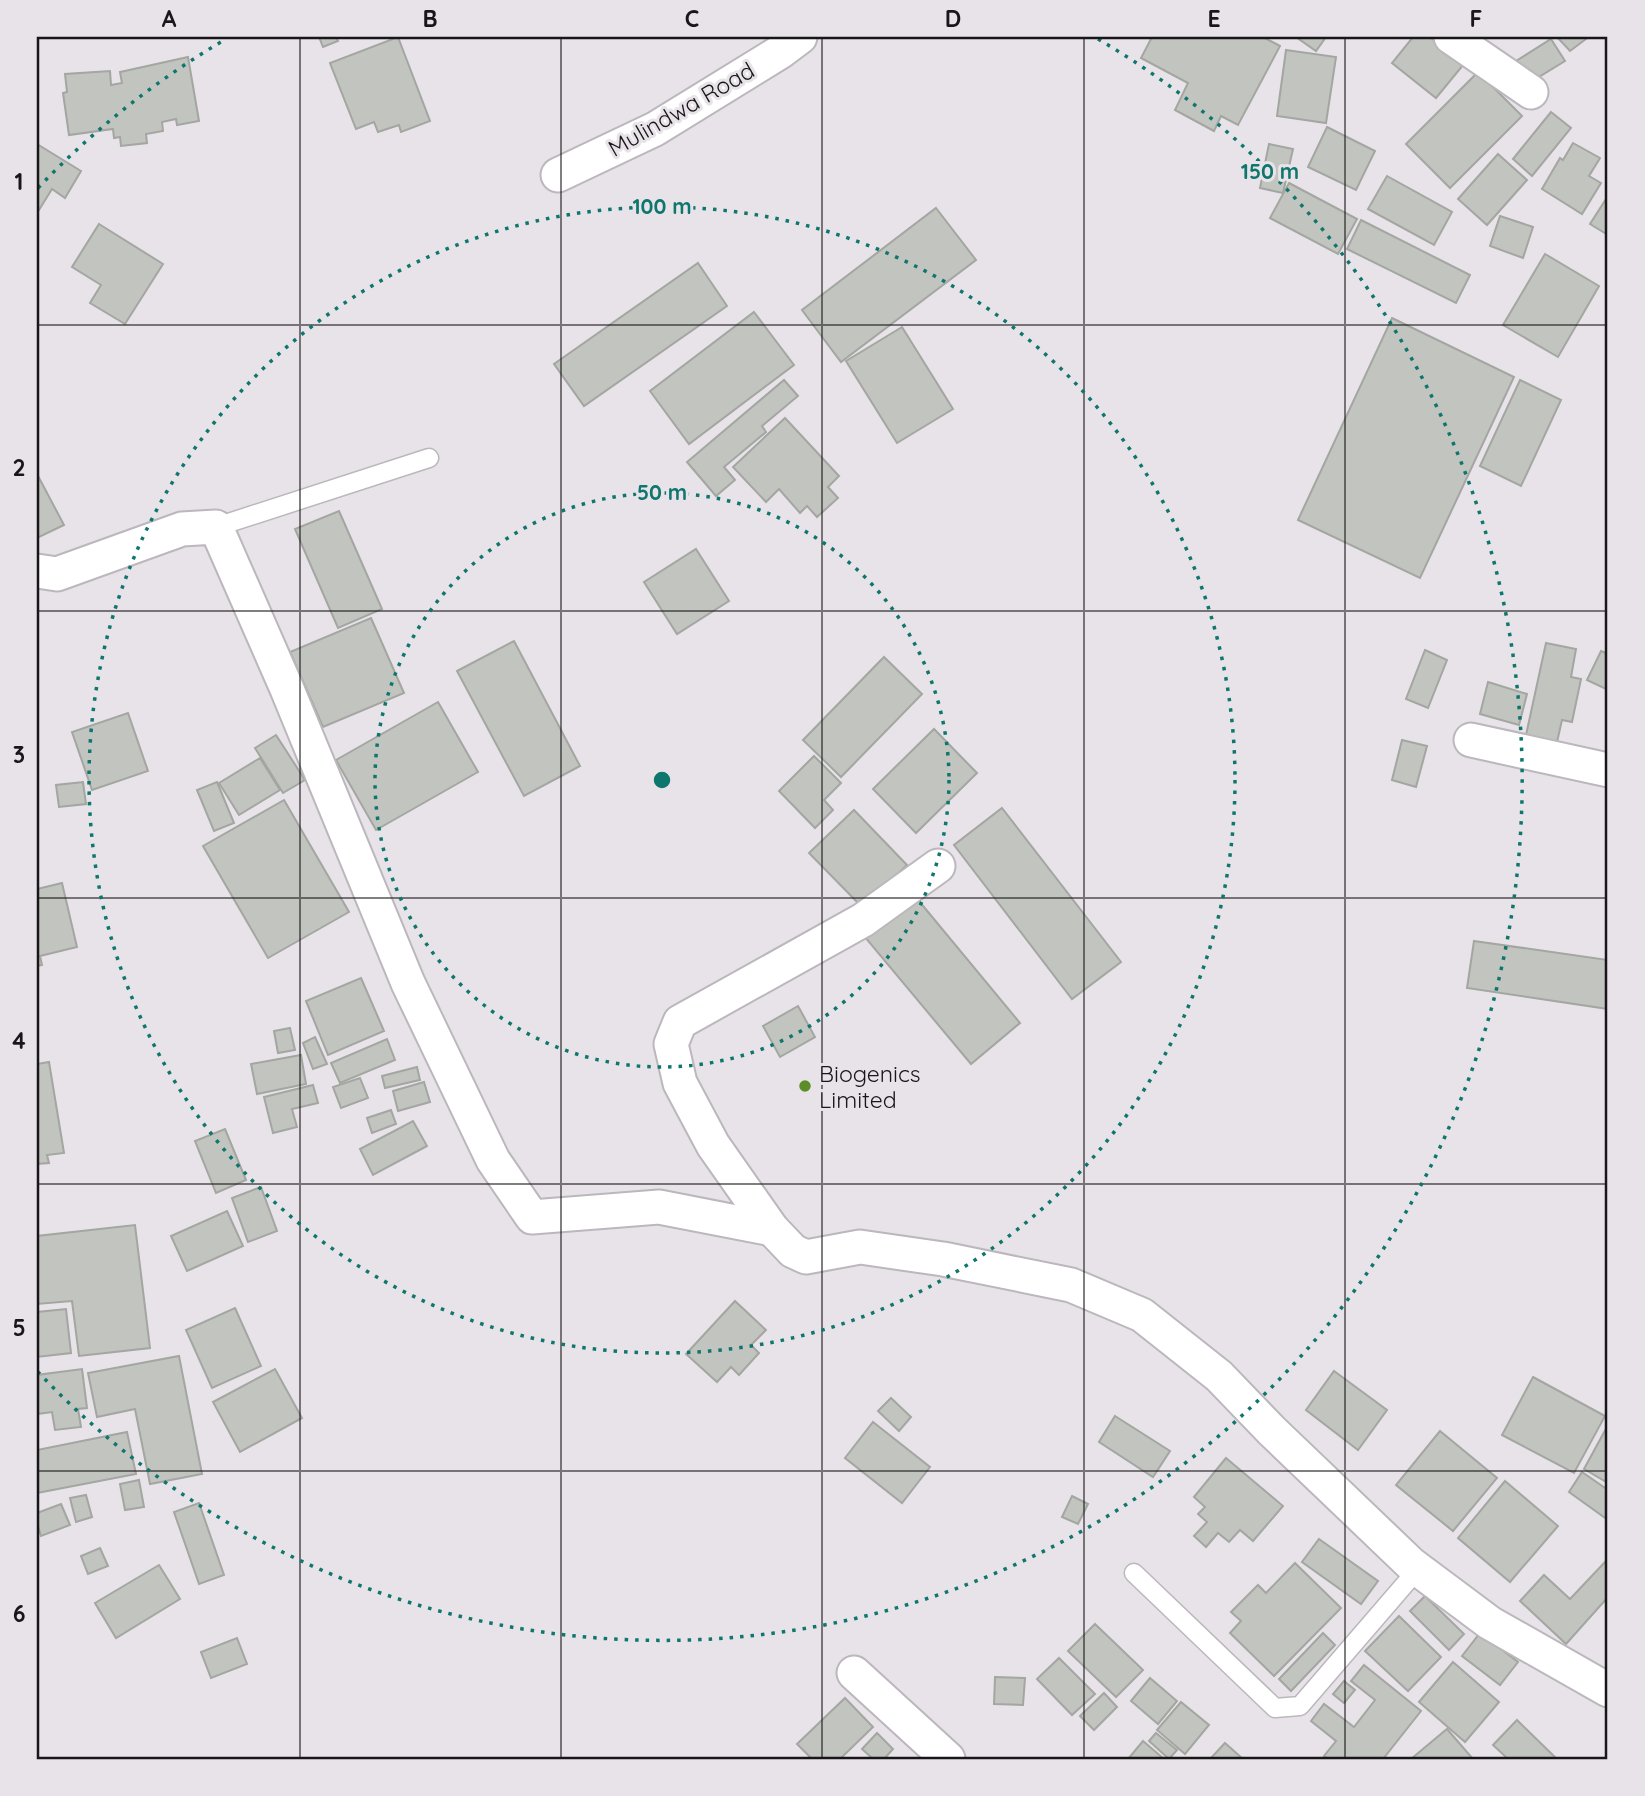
<svg xmlns="http://www.w3.org/2000/svg" width="1645" height="1796" viewBox="0 0 1645 1796" font-family="Quicksand,sans-serif">
	<style>
		.building { fill: #c1c4bf; stroke: #a3a6a1; stroke-width: 2 }
		.lines { fill: none; stroke-linecap: round; stroke-linejoin: round }
		.service-casing { stroke: #bbb7bc; stroke-width: 21 }
		.minor-casing { stroke: #bbb7bc; stroke-width: 37 }
		.service { stroke: #fff; stroke-width: 18 }
		.minor { stroke: #fff; stroke-width: 33 }
		.grid { fill: none; stroke: #181618; stroke-width: 2; stroke-opacity: 0.55 }
		.ring { fill: none; stroke: #0f766e; stroke-width: 3.5; stroke-dasharray: 3.5 7 }
		.poi-dot { fill: #5b8e27; stroke: #e8e3e9; stroke-width: 2.5 }
		.labels { text-anchor: middle; dominant-baseline: central; stroke-width: 6; stroke-linejoin: round; paint-order: stroke }
		.street-label { font-size: 23px; fill: #181618; stroke: #e8e3e9 }
		.poi-label { font-size: 23px; fill: #181618; stroke: #e8e3e9; text-anchor: start }
		.centre { fill: #0f766e; stroke: #e8e3e9; stroke-width: 3.5 }
		.ring-label { font-size: 21px; text-anchor: middle; font-weight: bold; fill: #0f766e; stroke: #e8e3e9; stroke-width: 6; stroke-linejoin: round; paint-order: stroke }
		.neatline { fill: none; stroke: #181618; stroke-width: 2.5 }
		.grid-label { font-size: 23px; text-anchor: middle; font-weight: bold; fill: #181618 }
	</style>
	<rect width="100%" height="100%" fill="#e8e3e9"/>
	<g class="building">
		<path d="M319,37H336L338,41L323,47Z"/>
		<path d="M398,37L430,121L401,132L399,125L378,132L374,122L356,129L330,63Z"/>
		<path d="M1152,37H1263L1280,46L1238,125L1221,116L1214,131L1175,110L1188,83L1141,58Z"/>
		<path d="M1296,37H1326L1316,51Z"/>
		<path d="M1413,37H1430L1464,64L1436,98L1392,63Z"/>
		<path d="M1557,37H1584L1586,39L1570,51Z"/>
		<path d="M1551,39L1565,61L1529,83L1516,61Z"/>
		<path d="M1286,50L1336,57L1326,123L1277,116Z"/>
		<path d="M188,57L199,121L177,125L176,119L162,122L163,131L146,134L147,143L121,146L120,137L114,138L113,129L69,135L63,93L67,92L65,74L110,71L111,85L122,83L120,72Z"/>
		<path d="M1478,72L1522,116L1450,188L1406,144Z"/>
		<path d="M1551,112L1571,128L1532,176L1513,159Z"/>
		<path d="M1327,127L1375,151L1356,190L1308,167Z"/>
		<path d="M1573,143L1600,158L1589,176L1601,183L1582,214L1542,189L1560,158L1563,160Z"/>
		<path d="M37,144L81,171L65,198L52,189L39,210L37,209Z"/>
		<path d="M1269,144L1293,149L1283,193L1260,188Z"/>
		<path d="M1498,154L1527,180L1487,225L1458,199Z"/>
		<path d="M1387,176L1452,212L1434,245L1368,209Z"/>
		<path d="M1289,183L1357,219L1338,254L1270,218Z"/>
		<path d="M1608,196V235L1590,224Z"/>
		<path d="M936,208L976,260L841,362L802,310Z"/>
		<path d="M1500,216L1533,227L1523,258L1490,246Z"/>
		<path d="M1361,220L1470,275L1456,303L1347,249Z"/>
		<path d="M99,224L163,264L125,324L90,303L101,285L72,267Z"/>
		<path d="M1545,254L1599,286L1558,357L1503,325Z"/>
		<path d="M698,263L727,306L584,406L554,364Z"/>
		<path d="M754,312L794,365L689,444L650,391Z"/>
		<path d="M1392,318L1514,377L1420,578L1298,520Z"/>
		<path d="M902,327L953,409L897,443L846,361Z"/>
		<path d="M784,380L798,396L762,426L766,432L724,467L735,480L716,496L687,462Z"/>
		<path d="M1520,380L1561,400L1521,486L1480,466Z"/>
		<path d="M785,418L839,476L828,487L838,498L817,517L807,506L800,513L779,489L766,502L733,467Z"/>
		<path d="M37,474L64,525L37,538Z"/>
		<path d="M339,511L382,609L338,628L295,529Z"/>
		<path d="M696,549L729,601L677,634L644,582Z"/>
		<path d="M371,618L404,693L323,727L290,652Z"/>
		<path d="M514,641L580,766L524,796L457,671Z"/>
		<path d="M1546,643L1576,649L1571,677L1581,679L1572,722L1562,720L1557,742L1526,735Z"/>
		<path d="M1425,650L1447,660L1428,708L1406,699Z"/>
		<path d="M1601,651L1608,654V690L1587,680Z"/>
		<path d="M884,657L922,694L841,777L803,740Z"/>
		<path d="M1488,682L1527,694L1519,725L1480,714Z"/>
		<path d="M438,702L478,772L376,830L336,760Z"/>
		<path d="M128,713L148,771L92,790L72,732Z"/>
		<path d="M934,729L977,773L916,833L873,789Z"/>
		<path d="M276,735L305,780L283,793L255,748Z"/>
		<path d="M1402,740L1427,746L1416,787L1392,780Z"/>
		<path d="M814,756L841,783L824,800L833,810L815,828L779,791Z"/>
		<path d="M260,758L280,790L239,815L219,783Z"/>
		<path d="M83,782L86,804L59,807L56,785Z"/>
		<path d="M217,782L234,823L214,831L197,790Z"/>
		<path d="M284,800L349,912L268,958L203,846Z"/>
		<path d="M1002,808L1121,962L1072,999L954,845Z"/>
		<path d="M854,810L907,865L863,908L809,853Z"/>
		<path d="M62,883L77,947L40,956L42,965L37,966V889Z"/>
		<path d="M914,895L1020,1023L971,1064L864,936Z"/>
		<path d="M1474,941L1608,960V1009L1467,988Z"/>
		<path d="M361,978L384,1031L328,1055L306,1001Z"/>
		<path d="M798,1006L815,1037L780,1057L763,1026Z"/>
		<path d="M290,1028L295,1050L278,1053L274,1031Z"/>
		<path d="M315,1037L327,1064L313,1069L303,1043Z"/>
		<path d="M387,1039L395,1060L340,1083L331,1063Z"/>
		<path d="M301,1055L306,1084L257,1094L251,1064Z"/>
		<path d="M49,1062L64,1153L47,1155L49,1163L37,1164V1064Z"/>
		<path d="M417,1067L420,1080L385,1088L382,1076Z"/>
		<path d="M360,1078L368,1098L341,1108L333,1087Z"/>
		<path d="M424,1082L430,1102L398,1111L393,1091Z"/>
		<path d="M313,1085L318,1103L292,1109L297,1127L273,1133L264,1097Z"/>
		<path d="M391,1110L396,1124L372,1133L367,1118Z"/>
		<path d="M413,1121L427,1146L373,1175L360,1149Z"/>
		<path d="M225,1129L246,1180L216,1193L195,1141Z"/>
		<path d="M261,1187L277,1231L248,1242L232,1198Z"/>
		<path d="M227,1211L243,1246L187,1271L171,1236Z"/>
		<path d="M135,1225L150,1348L79,1356L72,1301L37,1304V1236Z"/>
		<path d="M735,1301L766,1330L751,1345L759,1353L739,1375L731,1367L717,1382L686,1354Z"/>
		<path d="M235,1308L261,1366L212,1388L186,1330Z"/>
		<path d="M66,1309L71,1353L37,1357V1312Z"/>
		<path d="M179,1356L202,1474L150,1484L135,1409L97,1417L88,1373Z"/>
		<path d="M82,1369L87,1408L78,1409L81,1427L55,1430L52,1412L37,1414V1375Z"/>
		<path d="M275,1369L302,1418L240,1452L213,1402Z"/>
		<path d="M1334,1371L1387,1410L1358,1450L1306,1410Z"/>
		<path d="M1533,1377L1605,1416L1574,1473L1502,1435Z"/>
		<path d="M891,1398L911,1417L899,1431L878,1411Z"/>
		<path d="M1115,1416L1170,1451L1153,1477L1099,1442Z"/>
		<path d="M873,1422L930,1467L902,1503L845,1458Z"/>
		<path d="M1608,1425V1483L1584,1469Z"/>
		<path d="M1440,1431L1497,1478L1453,1531L1396,1485Z"/>
		<path d="M127,1432L136,1474L37,1493V1450Z"/>
		<path d="M1226,1458L1283,1506L1253,1541L1240,1530L1229,1542L1218,1533L1206,1547L1194,1536L1207,1522L1198,1514L1205,1507L1194,1497Z"/>
		<path d="M1582,1472L1608,1490V1520L1569,1492Z"/>
		<path d="M139,1480L144,1507L125,1510L120,1484Z"/>
		<path d="M1505,1481L1558,1526L1510,1582L1458,1538Z"/>
		<path d="M86,1495L92,1517L76,1522L70,1498Z"/>
		<path d="M1072,1496L1088,1504L1078,1524L1062,1517Z"/>
		<path d="M199,1503L224,1575L199,1584L174,1512Z"/>
		<path d="M61,1504L70,1525L41,1536L37,1523V1513Z"/>
		<path d="M1319,1539L1378,1581L1361,1604L1302,1562Z"/>
		<path d="M100,1548L108,1566L88,1574L81,1556Z"/>
		<path d="M1605,1562L1608,1565V1597L1566,1644L1520,1601L1544,1575L1570,1599Z"/>
		<path d="M1295,1563L1341,1608L1274,1676L1230,1633L1241,1621L1231,1612L1258,1585L1266,1593Z"/>
		<path d="M159,1565L180,1599L116,1638L95,1603Z"/>
		<path d="M1425,1596L1464,1634L1449,1650L1410,1611Z"/>
		<path d="M1399,1616L1441,1657L1408,1691L1365,1651Z"/>
		<path d="M1095,1624L1143,1670L1116,1697L1068,1651Z"/>
		<path d="M1323,1633L1335,1645L1291,1691L1279,1679Z"/>
		<path d="M1480,1633L1518,1662L1500,1685L1462,1656Z"/>
		<path d="M237,1638L247,1664L211,1678L201,1652Z"/>
		<path d="M1059,1658L1095,1694L1072,1715L1037,1679Z"/>
		<path d="M1453,1662L1499,1702L1465,1742L1419,1702Z"/>
		<path d="M1364,1665L1421,1711L1383,1759H1329L1324,1756L1336,1741L1311,1721L1324,1704L1354,1727L1375,1700L1351,1681Z"/>
		<path d="M995,1677L1025,1678L1023,1705L994,1704Z"/>
		<path d="M1150,1678L1177,1701L1158,1724L1131,1701Z"/>
		<path d="M1344,1681L1355,1690L1344,1703L1333,1694Z"/>
		<path d="M1104,1693L1117,1707L1094,1730L1080,1716Z"/>
		<path d="M845,1698L873,1727L840,1759H812L797,1744Z"/>
		<path d="M1181,1702L1209,1725L1185,1754L1157,1730Z"/>
		<path d="M1517,1720L1557,1759H1508L1493,1745Z"/>
		<path d="M1447,1729L1473,1759H1411Z"/>
		<path d="M877,1733L893,1749L884,1759H873L862,1749Z"/>
		<path d="M1156,1733L1177,1750L1169,1759L1149,1741Z"/>
		<path d="M1143,1741L1164,1759H1128Z"/>
		<path d="M1225,1743L1243,1759H1210Z"/>
	</g>
	<g class="lines">
		<g class="service-casing">
			<g id="service">
				<path d="M216,527L429,458"/>
				<path d="M1134,1573L1275,1708L1300,1706L1418,1569"/>
			</g>
		</g>
		<g class="minor-casing">
			<g id="minor">
				<path d="M1451,37L1531,92"/>
				<path d="M558,175L655,129L780,52L800,37"/>
				<path d="M37,571L57,574L182,529L216,527L287,689L408,983L493,1160L532,1217L659,1207L772,1229"/>
				<path d="M1471,740L1608,770"/>
				<path d="M938,866L863,920L680,1022L671,1044L680,1083L713,1145L772,1229L793,1251L806,1257L860,1247L943,1259L1071,1285L1142,1315L1219,1376L1272,1431L1411,1564L1490,1623L1608,1690"/>
				<path d="M854,1673L948,1759"/>
			</g>
		</g>
		<use href="#service" class="service"/>
		<use href="#minor" class="minor"/>
	</g>
	<path class="grid" d="M300,37V1759M561,37V1759M822,37V1759M1084,37V1759M1345,37V1759M37,325H1608M37,611H1608M37,898H1608M37,1184H1608M37,1471H1608"/>
	<g class="ring">
		<circle cx="662" cy="780" r="287"/>
		<circle cx="662" cy="780" r="573"/>
		<path d="M38 188A860 860 0 0 1 226 39M1098 39A860 860 0 1 1 38 1372"/>
	</g>
	<circle class="poi-dot" cx="805" cy="1086" r="7"/>
	<g class="labels">
		<g class="street-label">
			<text transform="translate(681 109) rotate(-30)">Mulindwa Road</text>
		</g>
		<g class="poi-label">
			<text x="819" y="1073">Biogenics<tspan x="819" dy="26">Limited</tspan></text>
		</g>
	</g>
	<circle cx="662" cy="780" r="10" class="centre"/>
	<g class="ring-label">
		<text x="1270" y="179">150 m</text>
		<text x="662" y="214">100 m</text>
		<text x="662" y="500">50 m</text>
	</g>
	<rect width="1645" height="1796" fill="none" stroke="#e8e3e9" stroke-width="77"/>
	<rect x="38" y="38" width="1568" height="1720" class="neatline"/>
	<g class="grid-label">
		<text x="169" y="27">A</text>
		<text x="430" y="27">B</text>
		<text x="692" y="27">C</text>
		<text x="953" y="27">D</text>
		<text x="1214" y="27">E</text>
		<text x="1476" y="27">F</text>
		<text x="19" y="190">1</text>
		<text x="19" y="476">2</text>
		<text x="19" y="763">3</text>
		<text x="19" y="1049">4</text>
		<text x="19" y="1336">5</text>
		<text x="19" y="1622">6</text>
	</g>
</svg>
